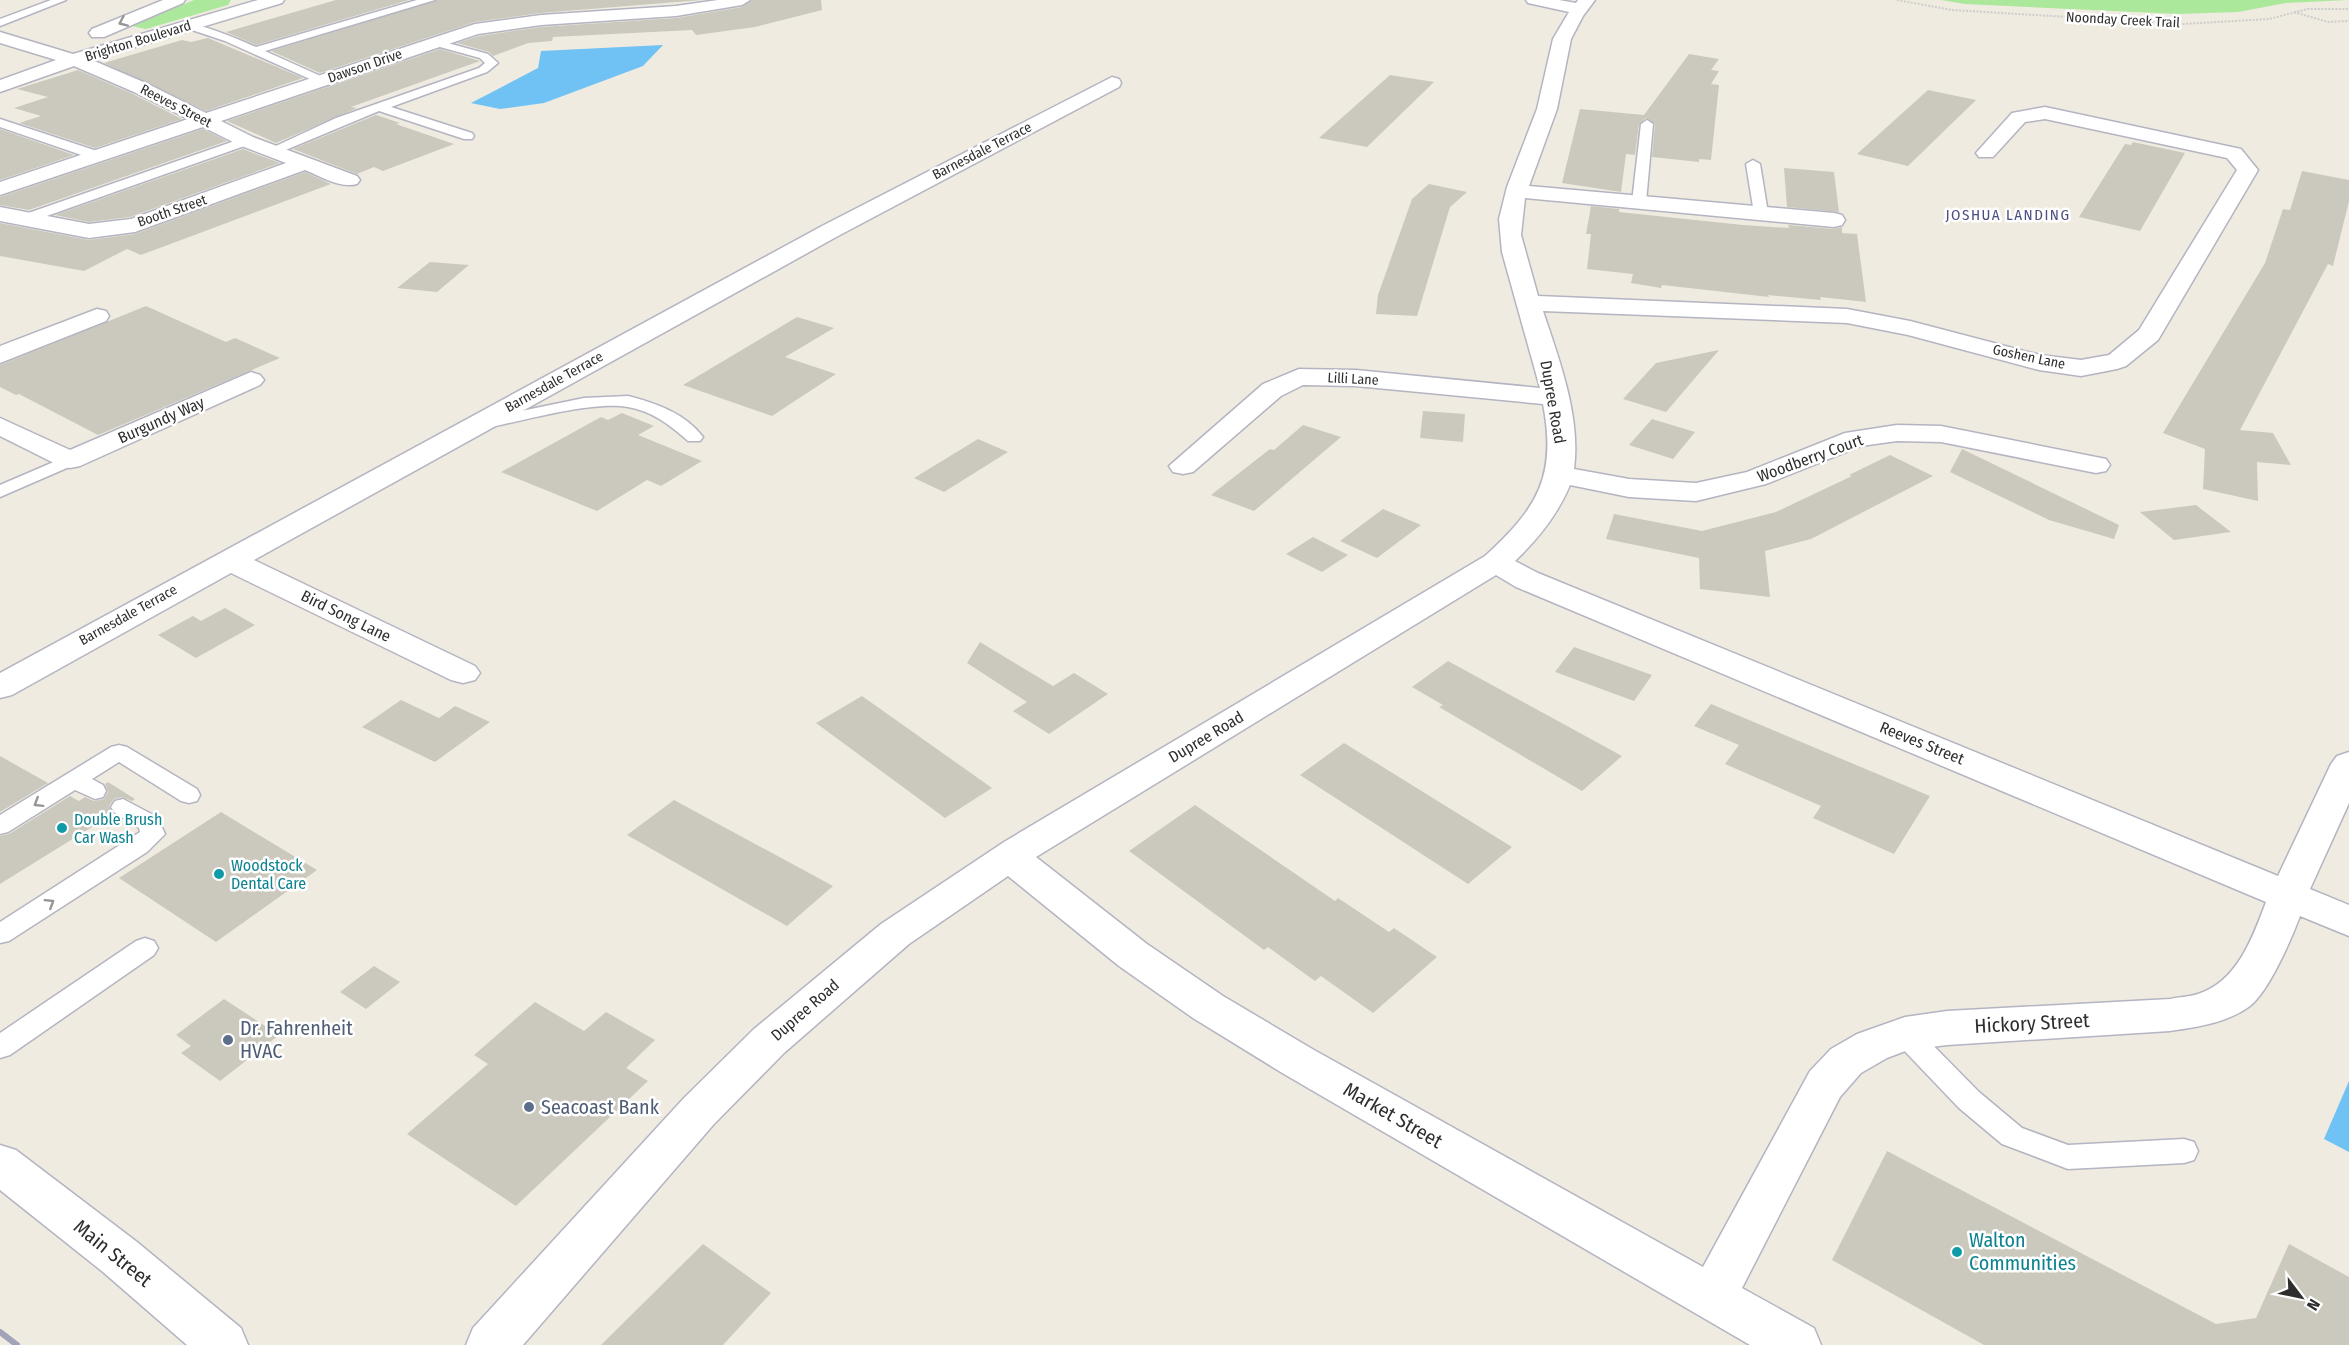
<svg xmlns="http://www.w3.org/2000/svg" width="2349" height="1345" viewBox="0 0 2349 1345" font-family="'Fira Sans Condensed',sans-serif">
	<style>
		.green { fill: #ace89b }
		.water { fill: #70c2f5 }
		.building { fill: #cbc9be }
		.lines { fill: none; stroke-linecap: round; stroke-linejoin: round }
		.service-casing { stroke: #b4b4c2; stroke-width: 3 }
		.minor-casing { stroke: #b4b4c2; stroke-width: 3 }
		.secondary-casing { stroke: #b4b4c2; stroke-width: 3 }
		.path { stroke: #cdcdcd; stroke-width: 2; stroke-dasharray: 2 1.5; stroke-linecap: butt }
		.service { fill: #fff; fill-rule: evenodd }
		.minor { fill: #fff; fill-rule: evenodd }
		.secondary { fill: #fff; fill-rule: evenodd }
		.rail { stroke: #a2a3b9; stroke-width: 6 }
		.oneway { stroke: #969696 }
		.culture-dot { fill: #0f9aa8; stroke: #fff; stroke-width: 2 }
		.service-dot { fill: #5c6f8a; stroke: #fff; stroke-width: 2 }
		.labels { text-anchor: middle; dominant-baseline: central; stroke-width: 5; stroke-linejoin: round; paint-order: stroke }
		.far-street-label { font-size: 14px; fill: #2e2e2e; stroke: #fff }
		.far-neighbourhood-label { font-size: 15px; letter-spacing: 1.5px; fill: #4b4e82; stroke: #fff }
		.street-label { font-size: 16px; fill: #2e2e2e; stroke: #fff }
		.culture-label { font-size: 16px; fill: #0d838f; stroke: #fff; text-anchor: start }
		.near-street-label { font-size: 20px; fill: #2e2e2e; stroke: #fff }
		.near-service-label { font-size: 20px; fill: #4e5e75; stroke: #fff; text-anchor: start }
		.near-culture-label { font-size: 20px; fill: #0d838f; stroke: #fff; text-anchor: start }
	</style>
	<rect width="100%" height="100%" fill="#efebe0"/>
	<g class="green">
		<path d="M194,0H231L228,5L146,29L132,26Z"/>
		<path d="M1941,0H2348L2286,3L2238,12L2178,14L1965,4Z"/>
	</g>
	<g class="water">
		<path d="M663,45L643,66L544,103L500,109L471,103L538,68L541,51Z"/>
		<path d="M2349,1081V1152L2324,1139Z"/>
	</g>
	<g class="building">
		<path d="M336,0H409L256,45L226,32Z"/>
		<path d="M437,0H702L541,13L475,22L320,73L271,51Z"/>
		<path d="M752,0H821L822,10L755,27L696,35L692,30L553,37L552,41L528,43L493,56L489,52L457,43L479,36L541,27L676,18L742,7Z"/>
		<path d="M208,38L303,78L206,111L104,63L182,40L191,42Z"/>
		<path d="M440,49L480,61L351,107L357,108L276,143L227,121Z"/>
		<path d="M1689,54L1719,59L1711,70L1719,71L1711,84L1719,85L1711,160L1699,159V162L1652,157L1655,124L1646,118L1639,124L1635,155L1626,154L1621,192L1562,183L1580,109L1644,115Z"/>
		<path d="M78,70L133,94L182,119L95,148L19,123L41,116L14,108L48,97L17,89Z"/>
		<path d="M1390,75L1434,82L1367,147L1319,138Z"/>
		<path d="M1928,90L1976,100L1908,166L1857,154Z"/>
		<path d="M376,115L400,123L396,124L454,144L383,171L374,167L357,174L293,149Z"/>
		<path d="M0,129L74,155L0,180Z"/>
		<path d="M203,129L227,141L29,210L0,205V197Z"/>
		<path d="M2133,142L2185,153L2140,231L2079,217L2125,144L2131,145Z"/>
		<path d="M243,149L280,163L130,217L89,222L55,215Z"/>
		<path d="M1784,168L1834,172L1839,212L1787,207Z"/>
		<path d="M2302,171L2349,180V201L2333,266L2328,264L2240,430L2273,433L2291,465L2257,462L2258,501L2203,489L2205,449L2163,433L2265,263L2283,209L2290,210Z"/>
		<path d="M305,172L331,184L141,255L127,249L84,271L0,256V223L89,240L135,234Z"/>
		<path d="M1429,184L1467,192L1450,207L1417,316L1376,314L1378,295L1412,199Z"/>
		<path d="M1591,206L1619,209V212L1743,225L1789,228L1788,225L1834,229L1842,227V233L1857,234L1866,302L1820,297L1821,300L1768,295L1769,297L1662,285L1661,288L1631,283L1633,274L1587,269L1591,234H1586Z"/>
		<path d="M430,262L469,265L437,292L397,288Z"/>
		<path d="M146,306L226,342L235,338L280,358L98,435L19,394L16,395L0,387V365Z"/>
		<path d="M797,317L834,328L785,357L836,374L772,416L683,385Z"/>
		<path d="M1719,350L1666,412L1623,399L1656,363Z"/>
		<path d="M1423,411L1465,414L1463,442L1420,438Z"/>
		<path d="M622,413L654,426L638,435L702,461L661,486L647,480L597,511L501,472L601,417L608,420Z"/>
		<path d="M1652,419L1695,432L1673,459L1629,445Z"/>
		<path d="M1303,425L1341,437L1254,511L1211,495L1270,449L1274,450Z"/>
		<path d="M978,439L1008,452L944,492L914,478Z"/>
		<path d="M1962,449L2119,525L2114,539L2049,520L1950,472Z"/>
		<path d="M1890,455L1933,476L1811,539L1765,551L1770,597L1700,589L1699,558L1606,539L1614,514L1702,531L1776,512L1852,476L1849,475Z"/>
		<path d="M2196,505L2231,532L2174,540L2140,512Z"/>
		<path d="M1383,509L1421,525L1377,558L1340,541Z"/>
		<path d="M1313,537L1348,555L1322,572L1286,554Z"/>
		<path d="M225,608L255,625L196,658L158,635L193,616L201,621Z"/>
		<path d="M980,642L1053,686L1074,673L1108,694L1049,734L1013,711L1027,702L967,663Z"/>
		<path d="M1574,647L1652,675L1634,701L1555,672Z"/>
		<path d="M1448,661L1525,703L1622,756L1582,791L1439,707L1443,705L1412,687Z"/>
		<path d="M862,696L992,788L945,818L816,723Z"/>
		<path d="M401,700L439,718L455,706L490,722L435,762L362,727Z"/>
		<path d="M1711,704L1930,796L1894,854L1813,818L1821,806L1725,764L1739,745L1694,726Z"/>
		<path d="M1344,743L1512,847L1468,884L1300,775Z"/>
		<path d="M0,756L48,783L0,812Z"/>
		<path d="M108,782L135,799L132,801L122,797L114,799L109,806L113,814L0,884V836L9,834L70,796L79,801L85,797L94,801L104,799L108,792L105,784Z"/>
		<path d="M674,800L833,886L787,926L627,835Z"/>
		<path d="M1195,805L1335,901L1338,898L1389,932L1394,928L1437,957L1373,1013L1321,976L1315,981L1268,947L1264,950L1129,851Z"/>
		<path d="M221,812L317,870L216,942L119,878Z"/>
		<path d="M374,966L400,982L366,1009L340,992Z"/>
		<path d="M224,999L279,1035L220,1081L181,1053L191,1046L176,1035Z"/>
		<path d="M535,1002L584,1031L606,1012L655,1040L626,1068L648,1081L516,1206L407,1134L488,1064L474,1055Z"/>
		<path d="M1887,1151L2216,1324L2256,1318L2289,1244L2349,1277V1345H1984L1832,1260Z"/>
		<path d="M703,1244L771,1293L723,1345H601Z"/>
	</g>
	<g class="lines">
		<g class="service-casing">
			<g id="service">
				<path d="M51,0H66L0,26V19Z"/>
				<path d="M417,0H435L265,51L325,78V82L321,84L225,41L180,26L181,24C198,21 240,40 256,47Z"/>
				<path d="M433,39L488,54L498,63L487,72L391,107L472,133L474,136L472,139H464L379,111L276,154H266L265,151L336,118L479,68L485,63L480,58L429,44V40Z"/>
				<path d="M0,119L103,153L104,156L98,160L93,159L0,127Z"/>
				<path d="M1647,120L1653,124L1646,202L1639,206L1632,202L1641,124Z"/>
				<path d="M246,137L250,138L252,141L250,144L27,223H17L15,220L17,217Z"/>
				<path d="M1753,160L1760,164L1768,213L1761,217L1754,213L1746,164Z"/>
				<path d="M628,396C655,403 685,413 703,437L700,441H688C670,425 652,411 628,407C594,400 518,422 482,429L476,428L473,424L476,420L482,419L584,398Z"/>
				<path d="M70,455L76,456L79,460L76,464L0,497V485Z"/>
				<path d="M119,745L127,747L197,789L200,795L197,801L189,803L181,801L119,762L92,779L103,785L106,791L103,797L95,799L75,790L8,832L0,834V815L111,747Z"/>
				<path d="M123,799L157,817L165,834L147,852L9,941L0,943V922L140,832L139,828L115,813L111,807L115,801Z"/>
				<path d="M145,938L154,941L158,948L154,955L10,1055L0,1058V1033L136,941Z"/>
				<path d="M1905,1023L1914,1026L1979,1092L2022,1128L2068,1145L2184,1139L2194,1142L2198,1151L2194,1160L2184,1163L2068,1169L2002,1144L1959,1108L1896,1042L1892,1034L1896,1026Z"/>
			</g>
		</g>
		<g class="minor-casing">
			<g id="minor">
				<path d="M163,0H185L183,3L104,37H92L89,33L92,29Z"/>
				<path d="M258,0H284L282,3L92,60L148,84L206,113L475,24L541,15L676,6L718,0H750L742,5L676,16L541,25L478,34L221,121L253,137L357,176L360,180L357,184C341,189 320,176 305,170L135,232L89,238L0,221V207L89,224L131,219L286,163L239,145L203,127L0,195V182L188,119L134,92L74,66L0,92V80L56,60L0,43V32L73,54Z"/>
				<path d="M1526,0H1559L1576,3L1578,0H1595L1583,16L1571,39L1557,109L1529,186L1834,213L1842,215L1845,220L1842,225L1834,227L1525,198L1521,235L1538,296L1847,309L1910,321L2040,355L2081,360L2109,355L2139,330L2237,170L2227,158L2045,119L2025,122L1993,157H1979L1976,153L2012,113L2045,107L2241,149L2258,170L2158,340L2126,366L2117,369L2081,376L2039,370L1908,335L1847,323L1543,311C1559,359 1581,417 1574,469L1629,479L1696,483L1747,472L1845,433L1897,425L1941,426L2106,459L2110,465L2106,471L2096,473L1941,442L1897,441L1861,446L1766,484L1696,501L1629,497L1570,485C1558,514 1538,539 1515,561L1538,573L2278,876L2331,764L2337,756L2349,752V803L2310,889L2349,905V936L2300,916C2291,940 2269,991 2250,1006C2227,1023 2197,1027 2170,1031L1947,1045L1908,1050L1887,1058L1861,1073L1840,1097L1742,1288L1814,1328L1821,1345H1750L1284,1074L1193,1018L1119,966L1008,876L909,944L784,1053L714,1124L523,1345H466L473,1328L684,1098L754,1029L881,924L1004,842L1485,556C1538,508 1557,475 1543,404L1356,386L1303,385L1281,396L1193,472L1183,474L1173,472L1169,466L1263,384L1299,369L1356,370L1540,388L1502,252L1499,219L1507,187L1537,109L1553,39L1569,12L1528,3ZM1496,575L1516,587L2266,902C2253,937 2237,982 2198,994C2189,997 2179,997 2170,999L1947,1011L1905,1017L1857,1034L1831,1049L1810,1071L1703,1267L1314,1050L1223,996L1147,944L1036,857Z"/>
				<path d="M1112,77L1119,79L1121,83L1119,87L838,236L254,560L475,666L480,673L475,680L463,683L451,680L231,573L12,695L0,698V673L822,226Z"/>
				<path d="M97,309L106,311L109,316L106,321L0,363V346Z"/>
				<path d="M251,372L260,375L264,380L260,385L80,466L70,468L60,466L0,436V418L70,450Z"/>
			</g>
		</g>
		<g class="secondary-casing">
			<path id="secondary" d="M0,1145L16,1150L137,1242L241,1328L248,1345H187L103,1272L0,1190Z"/>
		</g>
		<g class="path">
			<path d="M1897,0L1952,10L2183,24L2269,19L2308,9H2349"/>
			<path d="M2294,12L2328,22L2349,21"/>
		</g>
		<use href="#service" class="service"/>
		<use href="#minor" class="minor"/>
		<use href="#secondary" class="secondary"/>
		<path class="rail" d="M0,1332L17,1345"/>
	</g>
	<defs><path id="oneway-chevron" d="M-2-3.5L2.5 0L-2 3.5" fill="none" stroke-width="1.6" stroke-linecap="round" stroke-linejoin="round" transform="scale(1.5)"/></defs>
	<g class="oneway">
		<use href="#oneway-chevron" transform="translate(123 22) rotate(156)"/>
		<use href="#oneway-chevron" transform="translate(38 803) rotate(148)"/>
		<use href="#oneway-chevron" transform="translate(50 903) rotate(-32)"/>
	</g>
	<g class="culture-dot">
		<circle cx="62" cy="828" r="6"/>
		<circle cx="219" cy="874" r="6"/>
		<circle cx="1957" cy="1252" r="6"/>
	</g>
	<g class="service-dot">
		<circle cx="228" cy="1040" r="6"/>
		<circle cx="529" cy="1107" r="6"/>
	</g>
	<g class="labels">
		<g class="far-street-label">
			<text transform="translate(2123 20) rotate(3)">Noonday Creek Trail</text>
			<text transform="translate(138 41) rotate(-17)">Brighton Boulevard</text>
			<text transform="translate(365 66) rotate(-19)">Dawson Drive</text>
			<text transform="translate(176 106) rotate(27)">Reeves Street</text>
			<text transform="translate(982 151) rotate(-27)">Barnesdale Terrace</text>
			<text transform="translate(172 211) rotate(-19)">Booth Street</text>
			<text transform="translate(2029 357) rotate(12)">Goshen Lane</text>
			<text transform="translate(1353 379) rotate(3)">Lilli Lane</text>
			<text transform="translate(554 382) rotate(-29)">Barnesdale Terrace</text>
			<text transform="translate(128 615) rotate(-29)">Barnesdale Terrace</text>
		</g>
		<g class="far-neighbourhood-label">
			<text x="2008" y="215">JOSHUA LANDING</text>
		</g>
		<g class="street-label">
			<text transform="translate(1553 402) rotate(80)">Dupree Road</text>
			<text transform="translate(161 420) rotate(-24)">Burgundy Way</text>
			<text transform="translate(1810 458) rotate(-20)">Woodberry Court</text>
			<text transform="translate(346 616) rotate(26)">Bird Song Lane</text>
			<text transform="translate(1206 737) rotate(-31)">Dupree Road</text>
			<text transform="translate(1922 743) rotate(22)">Reeves Street</text>
			<text transform="translate(805 1010) rotate(-41)">Dupree Road</text>
		</g>
		<g class="culture-label">
			<text x="74" y="819">Double Brush<tspan x="74" dy="18">Car Wash</tspan></text>
			<text x="231" y="865">Woodstock<tspan x="231" dy="18">Dental Care</tspan></text>
		</g>
		<g class="near-street-label">
			<text transform="translate(2032 1023) rotate(-3)">Hickory Street</text>
			<text transform="translate(1393 1115) rotate(30)">Market Street</text>
			<text transform="translate(113 1253) rotate(39)">Main Street</text>
		</g>
		<g class="near-service-label">
			<text x="240" y="1028">Dr. Fahrenheit<tspan x="240" dy="23">HVAC</tspan></text>
			<text x="541" y="1107">Seacoast Bank</text>
		</g>
		<g class="near-culture-label">
			<text x="1969" y="1240">Walton<tspan x="1969" dy="23">Communities</tspan></text>
		</g>
	</g>
	<g transform="translate(2301 1297) rotate(122)" stroke="#ffffff" stroke-width="4.5" paint-order="stroke">
	<path d="M0-4.5L10 22L0 15L-10 22Z" fill="#2e2e2e"/>
	<text y="-9" font-size="16" font-weight="bold" text-anchor="middle" fill="#2e2e2e">N</text>
	</g>
</svg>
